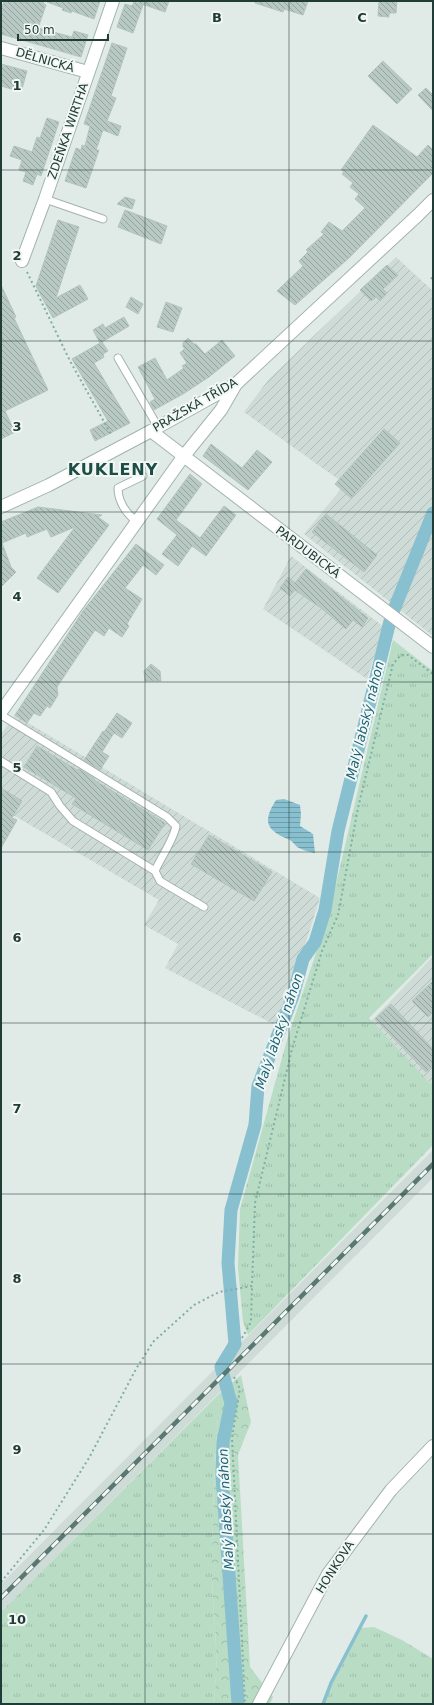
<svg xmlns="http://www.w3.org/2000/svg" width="434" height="1705" viewBox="0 0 434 1705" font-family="'DejaVu Sans',sans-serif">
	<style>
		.built { fill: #cedbd6 }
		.industrial { fill: url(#industrial-furrows) }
		.grass { fill: url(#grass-tufts) }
		.forest { fill: url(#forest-crowns) }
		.water { fill: url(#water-rules) }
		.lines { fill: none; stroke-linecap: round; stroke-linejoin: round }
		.stream { stroke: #88c0d0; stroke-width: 3.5 }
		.canal { stroke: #88c0d0; stroke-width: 13 }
		.building { fill: url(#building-back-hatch); stroke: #b3c4be }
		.service-casing { stroke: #a3b3ae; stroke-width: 9 }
		.minor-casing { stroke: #a3b3ae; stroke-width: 14 }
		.tertiary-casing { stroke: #a3b3ae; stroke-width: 14 }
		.path { stroke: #81aea3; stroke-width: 2; stroke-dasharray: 2 3; stroke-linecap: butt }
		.service { stroke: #fff; stroke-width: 7 }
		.minor { stroke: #fff; stroke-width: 12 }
		.tertiary { stroke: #fff; stroke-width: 12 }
		.rail-casing { stroke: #5b7771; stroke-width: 4.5 }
		.rail { stroke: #f0f7f4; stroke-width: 3; stroke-dasharray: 9; stroke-linecap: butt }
		.grid { fill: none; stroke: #213b36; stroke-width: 1; stroke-opacity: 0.55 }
		.labels { text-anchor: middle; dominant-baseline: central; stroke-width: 4; stroke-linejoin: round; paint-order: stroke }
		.street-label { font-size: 12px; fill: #213b36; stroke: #f0f7f4 }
		.water-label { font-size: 13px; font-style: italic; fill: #1c6176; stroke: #f0f7f4 }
		.district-label { font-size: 16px; font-weight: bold; letter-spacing: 1px; fill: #1d4d44; stroke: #f0f7f4 }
		.grid-label { font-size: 13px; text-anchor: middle; font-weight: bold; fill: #213b36; stroke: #f0f7f4; stroke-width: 4; stroke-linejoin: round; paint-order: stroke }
	</style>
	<defs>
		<pattern id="industrial-furrows" width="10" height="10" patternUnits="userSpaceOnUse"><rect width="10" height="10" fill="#cedbd6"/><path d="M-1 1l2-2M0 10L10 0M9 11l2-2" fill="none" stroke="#b1bdb8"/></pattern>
		<pattern id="grass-tufts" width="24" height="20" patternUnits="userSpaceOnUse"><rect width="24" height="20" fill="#b9dcc5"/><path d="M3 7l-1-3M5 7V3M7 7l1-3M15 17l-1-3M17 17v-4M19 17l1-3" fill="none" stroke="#9fbeaa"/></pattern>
		<pattern id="forest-crowns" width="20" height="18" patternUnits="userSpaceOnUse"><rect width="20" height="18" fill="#b9dcc5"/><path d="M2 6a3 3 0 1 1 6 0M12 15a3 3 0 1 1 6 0" fill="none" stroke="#9fbeaa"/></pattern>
		<pattern id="water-rules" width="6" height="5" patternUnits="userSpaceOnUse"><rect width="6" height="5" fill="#88c0d0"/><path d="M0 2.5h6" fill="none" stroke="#6f9daa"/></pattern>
		<pattern id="building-back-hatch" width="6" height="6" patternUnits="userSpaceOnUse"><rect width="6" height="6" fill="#b8c8c3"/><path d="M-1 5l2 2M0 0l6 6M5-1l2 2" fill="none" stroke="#95a49f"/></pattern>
	</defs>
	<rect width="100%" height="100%" fill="#e0ebe7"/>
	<path class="built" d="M433,1150V1178L1,1612V1584Z"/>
	<g class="industrial">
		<path d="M396,257L433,291V636L304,534L345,484L244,412L269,379Z"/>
		<path d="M291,556L384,627L367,679L263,609Z"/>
		<path d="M15,715L320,898L297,970L277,1026L165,968L178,944L144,925L159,900L1,808V734Z"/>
		<path d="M433,957V1082L431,1084L371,1021Z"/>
	</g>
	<g class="grass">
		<path d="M393,640L433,671V954L369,1018L431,1084L433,1082V1145L248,1335L243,1322L238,1268L240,1209L287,1040L329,914Z"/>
		<path d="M219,1394C216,1452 212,1510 212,1567C212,1612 221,1659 213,1704H1V1612Z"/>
		<path d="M374,1627L402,1640L433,1659V1704H324L327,1694L361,1628Z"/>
	</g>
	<path class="forest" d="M241,1375L251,1422L238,1455L250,1667L273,1697L270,1704H213C221,1659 212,1612 212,1567C212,1510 216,1452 219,1394Z"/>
	<path class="water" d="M284,799L300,805L301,814L300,826L313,834L315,853C309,852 302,850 297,847C295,845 293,842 290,840C268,831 261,823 276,800Z"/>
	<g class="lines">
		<path class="stream" d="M323,1704L331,1683L366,1616"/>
		<path class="canal" d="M238,1704L222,1475L223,1442L231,1403L221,1367L235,1344L228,1263L231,1210L255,1125L258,1086L293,996L303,959L315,942L325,910L338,831L391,617L433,513"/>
	</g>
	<g class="building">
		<path d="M4,1H44L43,3L46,5L38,28L72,37L74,31L88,35L81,57L1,34V11Z"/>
		<path d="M47,1H100L94,19L72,11L71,13L62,10L63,8L47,2Z"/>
		<path d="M139,1H169L165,12L139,3Z"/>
		<path d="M255,1H308L303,15L284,9L283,12L255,3Z"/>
		<path d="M379,1H397L396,13H389V17L378,16Z"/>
		<path d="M134,2L143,5L133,33L117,27L125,4L132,6Z"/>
		<path d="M112,43L127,48L111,96L116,98L107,121L121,126L118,136L103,130L96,150H99L86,188L65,181L76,148L81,150L82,145L85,146L90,126L84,124Z"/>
		<path d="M383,61L412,89L397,104L368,76Z"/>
		<path d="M1,64L27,71L22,89L15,87V90L1,86Z"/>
		<path d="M426,88L433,95V111L418,95Z"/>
		<path d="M47,118L59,122L41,176L37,174L33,185L23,181L26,172L19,170L22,160L10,156L14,146L32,152L37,137L40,138Z"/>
		<path d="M373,125L417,157L428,145L433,150V173L349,258L295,305L277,291L303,266L299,261L308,252L306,250L324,234L321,232L329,222L342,231L365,208L355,199L359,194L350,187L353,183L342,174L344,172L341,170Z"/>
		<path d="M125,197L135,200L132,209L117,204Z"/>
		<path d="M125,210L167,226L161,244L118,227Z"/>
		<path d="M58,220L79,227L56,298L80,285L88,299L53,318L36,286Z"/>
		<path d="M387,265L398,275L383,289L387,293L380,301L376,297L371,301L360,290Z"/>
		<path d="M1,285L16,317L14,318L48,390L5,411L15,432L1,439Z"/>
		<path d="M131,297L143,304L138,314L126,307Z"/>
		<path d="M166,302L182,308L173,332L157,327Z"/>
		<path d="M124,317L129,326L102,342L108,351L103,354L104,357L94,363L130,423L95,441L90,430L108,421L72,359L100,343L93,330L103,324L105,328Z"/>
		<path d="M188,338L194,344H196L205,354L222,340L235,356L209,377L183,394L154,410L150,402L155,399L138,367L155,358L167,380L184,368L182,366L187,363L180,353L185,348L183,347V343Z"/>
		<path d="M384,429L400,443L351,498L335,484Z"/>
		<path d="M211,444L242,468L257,450L272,462L248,490L203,456Z"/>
		<path d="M190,474L202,484L176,520L200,538L224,506L236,515L206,556L192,546L178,566L162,554L177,535L157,519Z"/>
		<path d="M38,507L102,515L98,517L109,525L58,593L37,578L75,527L51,537L47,529L27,537L26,533L2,543L11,567L16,572L1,587V522Z"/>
		<path d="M326,514L377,555L364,572L312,532Z"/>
		<path d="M136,544L164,565L156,575L143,565L125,588L142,599L127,624L129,626L122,637L109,628L104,636L95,630L57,687L58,695L50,708L47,706L40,716L34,713L27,723L15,715L83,611Z"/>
		<path d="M306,569L368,618L362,627L353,620L346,629L321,608L295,590L290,596L280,588L288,577L295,583Z"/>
		<path d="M151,664L160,671L161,681H145L144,671Z"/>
		<path d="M117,713L132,723L122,738L114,733L102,752L109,756L100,770L84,760L103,731L104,732Z"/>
		<path d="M37,746L77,770L79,769L95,779L94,780L165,823L148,850L72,804L76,798L24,767Z"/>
		<path d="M1,788L22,801L12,818L17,820L1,848Z"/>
		<path d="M209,835L272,872L254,901L191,864Z"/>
		<path d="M433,981V1012L428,1017L412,1001Z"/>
		<path d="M391,1004L433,1049V1066L426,1072L375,1019Z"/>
	</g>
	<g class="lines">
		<g class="service-casing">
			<g id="service">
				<path d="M45,199L103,219"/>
				<path d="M118,358L158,427"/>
				<path d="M136,521C126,513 118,501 118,488L143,476"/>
				<path d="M1,715L167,817L176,826C174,839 161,857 155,871L160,881L204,907"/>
				<path d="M1,761L51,792L60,806L73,821L155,871"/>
			</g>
		</g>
		<g class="minor-casing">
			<g id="minor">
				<path d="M1,48L88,72"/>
				<path d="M22,261L45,199L113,1"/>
				<path d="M151,431L433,647"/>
				<path d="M259,1704L328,1574L391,1490L433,1446"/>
			</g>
		</g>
		<g class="tertiary-casing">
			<g id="tertiary">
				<path d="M1,507L49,485L151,431L237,383L418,215L433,200"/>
				<path d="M1,712L183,457L221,410L236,384"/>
			</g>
		</g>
		<g class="path">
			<path d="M27,272L70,361L112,436"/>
			<path d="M431,279L433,276"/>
			<path d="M242,1338L251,1322L252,1286"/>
			<path d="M234,1377L240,1389L232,1438L245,1704"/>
			<path d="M1,1582L44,1530L89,1458L136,1369L153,1342L194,1305L219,1292L252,1286L255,1203L292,1049L322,951L338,915L358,808L393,664L401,655H408L433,674"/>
		</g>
		<use href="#service" class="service"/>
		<use href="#minor" class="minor"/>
		<use href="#tertiary" class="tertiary"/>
		<g class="rail-casing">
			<path id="rail" d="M1,1598L433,1164"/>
		</g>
		<use href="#rail" class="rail"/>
	</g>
	<path class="grid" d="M145,1V1704M289,1V1704M1,170H433M1,341H433M1,512H433M1,682H433M1,852H433M1,1023H433M1,1194H433M1,1364H433M1,1534H433"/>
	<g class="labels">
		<g class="street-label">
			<text transform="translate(45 60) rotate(16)">DĚLNICKÁ</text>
			<text transform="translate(68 131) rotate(-71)">ZDEŇKA WIRTHA</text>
			<text transform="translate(195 405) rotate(-30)">PRAŽSKÁ TŘÍDA</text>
			<text transform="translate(308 552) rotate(37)">PARDUBICKÁ</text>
			<text transform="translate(335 1567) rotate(-57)">HONKOVA</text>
		</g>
		<g class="water-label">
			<text transform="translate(365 720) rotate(-76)">Malý labský náhon</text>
			<text transform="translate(279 1031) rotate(-71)">Malý labský náhon</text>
			<text transform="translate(226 1509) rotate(-93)">Malý labský náhon</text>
		</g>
		<g class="district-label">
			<text x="113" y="469">KUKLENY</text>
		</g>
	</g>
	<g class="grid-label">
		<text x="217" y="22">B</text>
		<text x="362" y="22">C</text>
		<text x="17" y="90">1</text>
		<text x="17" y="260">2</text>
		<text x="17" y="431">3</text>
		<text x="17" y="601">4</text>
		<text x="17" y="772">5</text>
		<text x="17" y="942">6</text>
		<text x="17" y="1113">7</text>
		<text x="17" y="1283">8</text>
		<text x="17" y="1454">9</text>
		<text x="17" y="1624">10</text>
	</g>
	<rect width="434" height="1705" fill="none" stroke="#213b36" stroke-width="4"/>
	<path d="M18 34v6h90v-6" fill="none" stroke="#213b36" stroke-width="2"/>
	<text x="24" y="34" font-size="12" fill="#213b36" stroke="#f0f7f4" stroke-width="3" paint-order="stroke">50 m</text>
</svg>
